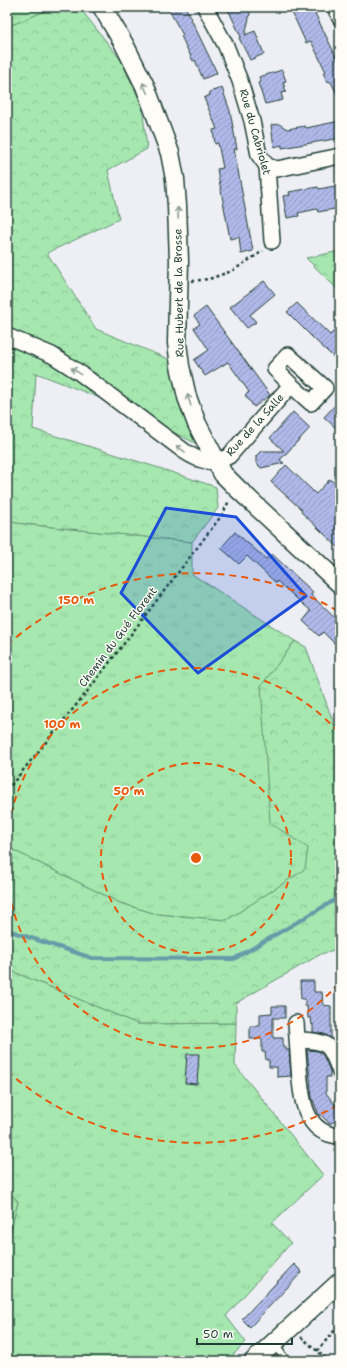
<svg xmlns="http://www.w3.org/2000/svg" width="347" height="1368" viewBox="0 0 347 1368" font-family="'Shantell Sans',sans-serif">
	<style>
		.grass { fill: url(#grass-tufts); stroke: #629272 }
		.forest { fill: url(#forest-crowns); stroke: #629272 }
		.lines { fill: none; stroke-linecap: round; stroke-linejoin: round }
		.stream { stroke: #659ca8; stroke-width: 4 }
		.building { fill: url(#building-hatch); stroke: #1f3d34 }
		.service-casing { stroke: #1f3d34; stroke-width: 10 }
		.minor-casing { stroke: #1f3d34; stroke-width: 18 }
		.tertiary-casing { stroke: #1f3d34; stroke-width: 21 }
		.path { stroke: #1f3d34; stroke-width: 2.5; stroke-dasharray: 3 3; stroke-linecap: butt }
		.service { stroke: #fdfcf7; stroke-width: 7 }
		.minor { stroke: #fdfcf7; stroke-width: 15 }
		.tertiary { stroke: #fdfcf7; stroke-width: 18 }
		.oneway { stroke: #8e9c96 }
		.marked { fill: #1d4ed8; fill-opacity: 0.2; stroke: #1d4ed8; stroke-width: 3; stroke-linejoin: round }
		.ring { fill: none; stroke: #e8590c; stroke-width: 2; stroke-dasharray: 7 5 }
		.labels { text-anchor: middle; dominant-baseline: central; stroke-width: 3; stroke-linejoin: round; paint-order: stroke }
		.street-label { font-size: 11px; fill: #1f3d34; stroke: #fdfcf7 }
		.centre { fill: #e8590c; stroke: #fdfcf7; stroke-width: 2 }
		.ring-label { font-size: 12px; text-anchor: middle; font-weight: bold; fill: #e8590c; stroke: #fdfcf7; stroke-width: 3; stroke-linejoin: round; paint-order: stroke }
	</style>
	<defs>
		<pattern id="grass-tufts" width="24" height="20" patternUnits="userSpaceOnUse"><rect width="24" height="20" fill="#a6e7b0"/><path d="M3 7l-1-3M5 7V3M7 7l1-3M15 17l-1-3M17 17v-4M19 17l1-3" fill="none" stroke="#8ec798"/></pattern>
		<pattern id="forest-crowns" width="20" height="18" patternUnits="userSpaceOnUse"><rect width="20" height="18" fill="#a6e7b0"/><path d="M2 6a3 3 0 1 1 6 0M12 15a3 3 0 1 1 6 0" fill="none" stroke="#8ec798"/></pattern>
		<pattern id="building-hatch" width="6" height="6" patternUnits="userSpaceOnUse"><rect width="6" height="6" fill="#b1b9ea"/><path d="M-1 1l2-2M0 6l6-6M5 7l2-2" fill="none" stroke="#8f98be"/></pattern>
	</defs>
	<rect width="100%" height="100%" fill="#eeeff4"/>
	<filter id="ink" filterUnits="userSpaceOnUse"><feTurbulence type="fractalNoise" baseFrequency=".025" numOctaves="2"/><feDisplacementMap in="SourceGraphic" scale="8" xChannelSelector="R" yChannelSelector="G"/><feConvolveMatrix kernelMatrix="1 2 1 2 8 2 1 2 1" color-interpolation-filters="sRGB"/></filter>
	<g filter="url(#ink)">
		<g class="grass">
			<path d="M7,7H55L7,27Z"/>
			<path d="M7,518L16,523L192,542V574L295,641L261,686L308,848L306,869L227,920L156,914L120,903L11,849L7,858Z"/>
			<path d="M7,969L138,1024L236,1023L235,1065L323,1175L272,1223L291,1243L226,1316L246,1342L227,1361H7V1247L18,1201L7,1192Z"/>
		</g>
		<g class="forest">
			<path d="M55,7H79L121,60L142,105L147,149L108,170L119,219L47,253L96,329L173,361L197,444L123,407L36,373L33,429L156,467L216,487L218,508L192,542L16,523L7,518V27Z"/>
			<path d="M340,251V292L306,258Z"/>
			<path d="M295,641L306,647L335,727L340,723V948L321,954L236,1003V1023L138,1024L7,969V858L11,849L120,903L156,914L227,920L305,869L308,848L270,823L261,686Z"/>
			<path d="M7,1192L18,1201L7,1247Z"/>
		</g>
		<g class="lines">
			<path class="stream" d="M7,930L92,958L234,959L340,897"/>
		</g>
		<g class="building">
			<path d="M167,7H185L192,19H191L217,73L203,79L195,60L193,61L181,36L183,35Z"/>
			<path d="M227,7H247L250,14L245,35L255,31L264,54L250,60L239,38L241,37Z"/>
			<path d="M299,7H312L340,65V100L331,82L327,81L323,73L326,72L311,41L306,43L295,19L291,10Z"/>
			<path d="M282,70L286,81L283,82L286,92L281,93L283,100L265,104L258,83L261,82L259,77Z"/>
			<path d="M222,88L230,111L237,149H234L253,251L241,254L239,237L230,239L217,169L223,168L218,143L215,144L213,130L217,129L204,98L210,95L209,92Z"/>
			<path d="M340,121V138L282,148V145L274,147L271,125L279,124L287,129L305,126L306,128Z"/>
			<path d="M340,185V208L318,212L317,209L298,213L299,216L287,218L283,196L290,195L289,192L318,187L319,189Z"/>
			<path d="M264,281L275,294L250,315L256,322L247,328L230,307Z"/>
			<path d="M297,303L330,335L335,330L340,335V363L315,340L287,312Z"/>
			<path d="M206,307L270,395L254,407L245,395L249,392L228,362L205,376L194,360L209,350L194,328L200,324L194,316Z"/>
			<path d="M340,400V432L324,417Z"/>
			<path d="M293,412L310,428L280,460L284,463L261,468L256,463V456L261,451H284L270,438Z"/>
			<path d="M286,465L316,494L330,479L340,488V549L301,512L302,510L271,482Z"/>
			<path d="M235,532L266,559L272,554L313,592L311,595L340,623V649L323,632L319,636L303,621L311,611L277,581L276,583L247,556L239,564L221,548Z"/>
			<path d="M300,981H314V992H322L323,1005L331,1006V1038L324,1034L313,1032V1024L312,1025L311,1018H308L307,1006H305V999H301Z"/>
			<path d="M272,1006H285V1018H273V1038H283V1047H286V1050H289L291,1076L277,1077V1067H269V1060H266L265,1052H262V1039H250V1026H260V1014L272,1013Z"/>
			<path d="M307,1050L318,1051L323,1055L330,1071V1077H326V1093L335,1105L340,1101V1118L330,1124L321,1115H319L312,1098Z"/>
			<path d="M187,1054H199L197,1084L185,1083Z"/>
			<path d="M294,1264L302,1272L250,1327L242,1319Z"/>
		</g>
		<g class="lines">
			<g class="service-casing">
				<path id="service" d="M274,1343L286,1361"/>
			</g>
			<g class="minor-casing">
				<g id="minor">
					<path d="M205,7L226,46L240,81L252,121L259,155L267,166L272,241"/>
					<path d="M335,7L340,18"/>
					<path d="M267,166L277,169L340,156"/>
					<path d="M7,336L52,355L80,373L184,451C199,461 213,466 229,456L291,385L311,403L325,388L288,355L275,369L291,385"/>
					<path d="M296,1023C297,1038 298,1052 299,1067C301,1095 303,1134 340,1136"/>
					<path d="M298,1040C328,1041 330,1043 340,1072"/>
				</g>
			</g>
			<g class="tertiary-casing">
				<g id="tertiary">
					<path d="M102,7L124,44L145,86L170,153L175,179L177,206L179,261L177,343L180,366L187,397L197,424L223,474L238,489L340,584"/>
					<path d="M254,1361L340,1282"/>
				</g>
			</g>
			<g class="path">
				<path d="M192,281L209,279L232,271L263,251"/>
				<path d="M7,790L90,688L222,515L229,501"/>
				<path d="M301,1337L329,1361"/>
				<path d="M317,1351L340,1324"/>
			</g>
			<use href="#service" class="service"/>
			<use href="#minor" class="minor"/>
			<use href="#tertiary" class="tertiary"/>
		</g>
		<defs><path id="oneway-shaft" d="M-6 0H5M1.5-3L5.5 0L1.5 3" fill="none" stroke-width="1.6" stroke-linecap="round" stroke-linejoin="round"/></defs>
		<g class="oneway">
			<use href="#oneway-shaft" transform="translate(145 88) rotate(-114)"/>
			<use href="#oneway-shaft" transform="translate(178 213) rotate(-92)"/>
			<use href="#oneway-shaft" transform="translate(76 371) rotate(-146)"/>
			<use href="#oneway-shaft" transform="translate(189 400) rotate(-108)"/>
			<use href="#oneway-shaft" transform="translate(181 449) rotate(-144)"/>
		</g>
	</g>
	<path class="marked" d="M166,508L236,517L306,596L198,673L121,593Z"/>
	<g class="ring">
		<circle cx="196" cy="858" r="95"/>
		<path d="M339 983A190 190 0 0 1 7 878M7 838A190 190 0 0 1 339 733"/>
		<path d="M338 1105A285 285 0 0 1 7 1071M7 645A285 285 0 0 1 338 611"/>
	</g>
	<g class="labels">
		<g class="street-label">
			<text transform="translate(255 132) rotate(74)">Rue du Cabriolet</text>
			<text transform="translate(179 293) rotate(-91)">Rue Hubert de la Brosse</text>
			<text transform="translate(255 425) rotate(-48)">Rue de la Salle</text>
			<text transform="translate(118 637) rotate(-53)">Chemin du Gué Florent</text>
		</g>
	</g>
	<circle cx="196" cy="858" r="6" class="centre"/>
	<g class="ring-label">
		<text x="76" y="604">150 m</text>
		<text x="62" y="728">100 m</text>
		<text x="129" y="795">50 m</text>
	</g>
	<rect width="347" height="1368" fill="none" stroke="#fdfcf7" stroke-width="24"/>
	<rect x="12" y="12" width="323" height="1344" fill="none" stroke="#1f3d34" stroke-width="1.5" filter="url(#ink)"/>
	<path d="M197 1338v6h95v-6" fill="none" stroke="#1f3d34" stroke-width="2"/>
	<text x="203" y="1338" font-size="12" fill="#1f3d34" stroke="#fdfcf7" stroke-width="3" paint-order="stroke">50 m</text>
</svg>
